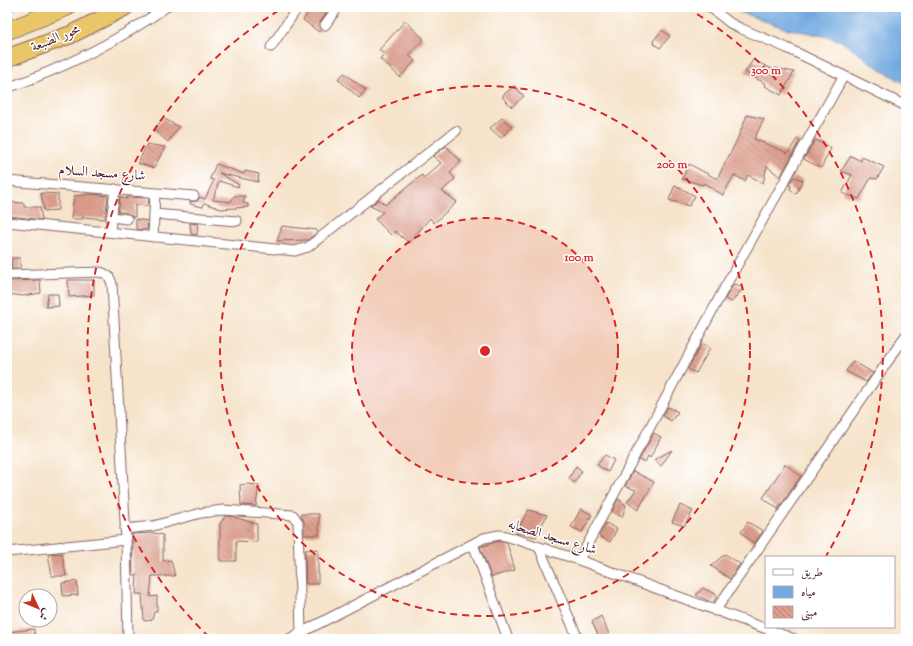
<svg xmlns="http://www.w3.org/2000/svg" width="913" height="646" viewBox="0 0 913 646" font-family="'Sorts Mill Goudy',Amiri,serif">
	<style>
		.water { fill: #72a9e0; stroke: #5e6486 }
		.building { fill: url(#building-back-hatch) }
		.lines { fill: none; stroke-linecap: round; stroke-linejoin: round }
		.minor-casing { stroke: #866463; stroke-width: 11 }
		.motorway-casing { stroke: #866463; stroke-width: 19 }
		.minor { stroke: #fff; stroke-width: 9 }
		.motorway { stroke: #e9c769; stroke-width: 17 }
		.ring { fill: none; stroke: #d62828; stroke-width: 2; stroke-dasharray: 7 5 }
		.labels { text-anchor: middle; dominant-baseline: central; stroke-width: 3; stroke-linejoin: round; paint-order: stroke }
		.street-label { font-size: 14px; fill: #4a1f2b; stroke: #fff }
		.centre { fill: #d62828; stroke: #fff; stroke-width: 2 }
		.ring-label { font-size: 12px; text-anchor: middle; font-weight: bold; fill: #d62828; stroke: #fff; stroke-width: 3; stroke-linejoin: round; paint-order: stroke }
	</style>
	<defs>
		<pattern id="building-back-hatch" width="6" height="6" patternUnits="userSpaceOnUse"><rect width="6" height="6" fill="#de9e8c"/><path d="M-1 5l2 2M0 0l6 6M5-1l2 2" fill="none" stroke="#b68073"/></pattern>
	</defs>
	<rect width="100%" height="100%" fill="#fff"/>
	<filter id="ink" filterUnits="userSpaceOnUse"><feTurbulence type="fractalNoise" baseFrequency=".025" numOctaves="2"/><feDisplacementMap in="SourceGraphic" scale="8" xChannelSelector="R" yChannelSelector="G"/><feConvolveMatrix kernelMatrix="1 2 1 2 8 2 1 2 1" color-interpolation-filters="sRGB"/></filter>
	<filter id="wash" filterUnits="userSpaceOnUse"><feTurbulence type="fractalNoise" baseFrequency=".012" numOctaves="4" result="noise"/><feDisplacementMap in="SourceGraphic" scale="16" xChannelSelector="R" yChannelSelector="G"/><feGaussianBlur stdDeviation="0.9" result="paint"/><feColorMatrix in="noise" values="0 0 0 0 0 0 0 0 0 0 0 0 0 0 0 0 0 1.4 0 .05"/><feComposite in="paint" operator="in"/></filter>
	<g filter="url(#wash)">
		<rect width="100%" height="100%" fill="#f6e3ca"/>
		<path class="water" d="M726,7H906V84L883,71L841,41L829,37L784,28Z"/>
		<g id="blocks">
			<g class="building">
				<path d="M312,7H331L320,22L321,29L319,32L303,20Z"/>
				<path d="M405,21L424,39L409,55L415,61L400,77L380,59L384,54L379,50Z"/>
				<path d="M662,30L670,36L660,48L654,44L653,41Z"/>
				<path d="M753,60L774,70L775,68L794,72L781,95L765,86L766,84L745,72Z"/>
				<path d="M344,73L366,90L359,98L338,79Z"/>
				<path d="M514,86L524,96L512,107L503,98V95Z"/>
				<path d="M747,115L764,119L754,139L788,153L797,139L800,141L780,177L767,166L763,183L748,175L745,181L734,175L723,195L704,183L703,185L682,179L689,164L717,179L737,140Z"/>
				<path d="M163,118L179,127L168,142L154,130Z"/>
				<path d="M502,118L512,127L501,138L490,128Z"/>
				<path d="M815,140L831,148L821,168L804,159Z"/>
				<path d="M147,144L165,147L154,168L138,163Z"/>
				<path d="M446,146L461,161L450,173L455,179L442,191L457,202L434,223L430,218L409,243L395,231L391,235L375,219L383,212L370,206L379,199L385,205L422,175L424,178L441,163L433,156Z"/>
				<path d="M851,156L861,161L862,157L884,167L877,179L871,178L859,199L842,193L852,175L841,171Z"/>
				<path d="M216,164L244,174L245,171L259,174L258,182L219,173L239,185L238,187L219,181L213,200L231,202L234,196H245L243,203L248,204V207L221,209L204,203L203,207L190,204V202L197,201L200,197L205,199L214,180L210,179Z"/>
				<path d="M794,177L803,180L796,194L790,189L791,186L789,185Z"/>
				<path d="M675,185L695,196L689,206L669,200Z"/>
				<path d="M41,193L58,194V210L44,211Z"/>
				<path d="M92,194L108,196L105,219L83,217V219H71L74,196Z"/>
				<path d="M120,197L127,199V197L149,198L148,206L135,205V217H133L126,212H118Z"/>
				<path d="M9,202L24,203V207H40L42,220L10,216Z"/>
				<path d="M136,219L148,221L147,230L136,229Z"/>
				<path d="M190,223L198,224L197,235L191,234Z"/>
				<path d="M282,226L317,230V233L307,240L277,241Z"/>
				<path d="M12,258H20V269H11Z"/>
				<path d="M40,280L41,293L23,296L7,294L8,281Z"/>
				<path d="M68,280H94V295L69,297Z"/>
				<path d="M736,284L743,288L732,302L725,299L733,285Z"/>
				<path d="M48,294H58L59,306L46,307Z"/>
				<path d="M702,343L710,348L696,373L688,369Z"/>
				<path d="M853,361L873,373L866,382L846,371Z"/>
				<path d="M668,407L678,412L671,421L663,416Z"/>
				<path d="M654,433L661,437L650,458L648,456L645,462L639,460Z"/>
				<path d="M672,450L661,466L654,460Z"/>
				<path d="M605,455L614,460L608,472L597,465Z"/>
				<path d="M785,464L801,476L778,509L763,498Z"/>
				<path d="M576,466L582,471L574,483L569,478Z"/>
				<path d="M633,471L654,482L638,510L627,502L636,490L625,486Z"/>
				<path d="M247,484L259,485L256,506L241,505L240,485Z"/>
				<path d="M618,499L626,505L622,517L612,512Z"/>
				<path d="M680,505L693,511L684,526L672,522Z"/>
				<path d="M581,509L592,515L582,532L571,527Z"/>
				<path d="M528,510L547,515L536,537L516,533Z"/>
				<path d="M301,514H319V535H304V522Z"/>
				<path d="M225,516L234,517L257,524V542L236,541V561H220V524Z"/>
				<path d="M748,522L763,531L754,544L741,532Z"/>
				<path d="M606,523L617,529L610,542L599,536Z"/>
				<path d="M154,533L163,535V561L171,560L175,576H152L150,597L157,596V611L154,612L152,620L144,621L142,594H136L137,575H133L132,534Z"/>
				<path d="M499,541L507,543L515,570L491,577L480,547Z"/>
				<path d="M318,549V584H306L305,550Z"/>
				<path d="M62,553L66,576H52L48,554Z"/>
				<path d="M725,554L740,564L730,579L711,566Z"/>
				<path d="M77,581L78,595L63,596L62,583Z"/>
				<path d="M703,588L717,595L713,603L696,595Z"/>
				<path d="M601,616L609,634L600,639L592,622Z"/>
				<path d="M34,629L35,639H7V632Z"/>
			</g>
		</g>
	</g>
	<g filter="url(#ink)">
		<use href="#blocks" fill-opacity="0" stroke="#866463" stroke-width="1"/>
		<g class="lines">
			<g class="minor-casing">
				<g id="minor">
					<path d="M710,7L730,23L742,29L787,48L906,106"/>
					<path d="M7,8L9,7"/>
					<path d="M325,25L338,7"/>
					<path d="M271,47L298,7"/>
					<path d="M7,88C64,68 117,42 166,7"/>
					<path d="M7,181L194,196"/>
					<path d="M154,214L237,221"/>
					<path d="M111,217L127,219"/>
					<path d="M7,222L295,251L308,247L456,131"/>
					<path d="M110,231L115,189"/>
					<path d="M153,237L155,193"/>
					<path d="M7,275L100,272C108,274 110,277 112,284L126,540L128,639"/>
					<path d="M125,529L153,526L201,513L223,510L293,515L298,522L301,632"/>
					<path d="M473,544L508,639"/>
					<path d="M539,547L578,639"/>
					<path d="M7,552L126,540"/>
					<path d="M579,560L725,287L843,77"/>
					<path d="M715,611L906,335"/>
					<path d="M289,639L484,538L499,535L506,536L579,560L794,639"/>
				</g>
			</g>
			<g class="motorway-casing">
				<g id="motorway">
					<path d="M7,31L67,7"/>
					<path d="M7,58L70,35L125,7"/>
				</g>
			</g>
			<use href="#minor" class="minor"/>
			<use href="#motorway" class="motorway"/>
		</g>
	</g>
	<circle cx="485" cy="351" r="133" fill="#d62828" fill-opacity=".12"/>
	<g class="ring">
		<circle cx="485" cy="351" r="133"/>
		<circle cx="485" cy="351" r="265"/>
		<path d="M209 637A398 398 0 0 1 283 8M687 8A398 398 0 0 1 826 556"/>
	</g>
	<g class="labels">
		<g class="street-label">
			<text transform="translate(56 39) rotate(-22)">محور الضبعة</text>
			<text transform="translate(102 174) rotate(4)">شارع مسجد السلام</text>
			<text transform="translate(552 538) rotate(17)">شارع مسجد الصحابه</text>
		</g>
	</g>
	<circle cx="485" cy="351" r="6" class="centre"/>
	<g class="ring-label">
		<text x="766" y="74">300 m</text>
		<text x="672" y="168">200 m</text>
		<text x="579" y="261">100 m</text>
	</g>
	<rect width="913" height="646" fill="none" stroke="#fff" stroke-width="24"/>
	<rect x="765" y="556" width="130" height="72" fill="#ffffff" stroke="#b7a5aa"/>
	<rect x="773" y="569" width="20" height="6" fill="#ffffff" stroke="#b7a5aa"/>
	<text x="801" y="576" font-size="12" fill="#4a1f2b">طريق</text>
	<rect x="773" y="586" width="20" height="12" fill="#72a9e0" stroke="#b7a5aa"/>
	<text x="801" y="596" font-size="12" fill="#4a1f2b">مياه</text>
	<rect x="773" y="606" width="20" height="12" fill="url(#building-back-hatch)" stroke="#b7a5aa"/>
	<text x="801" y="616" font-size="12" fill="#4a1f2b">مبنى</text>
	<g transform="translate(38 608) rotate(134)"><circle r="19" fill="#ffffff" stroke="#b7a5aa"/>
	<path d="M0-3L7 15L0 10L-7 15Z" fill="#c8321e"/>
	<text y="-6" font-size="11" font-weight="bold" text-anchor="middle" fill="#4a1f2b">ش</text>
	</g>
</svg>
